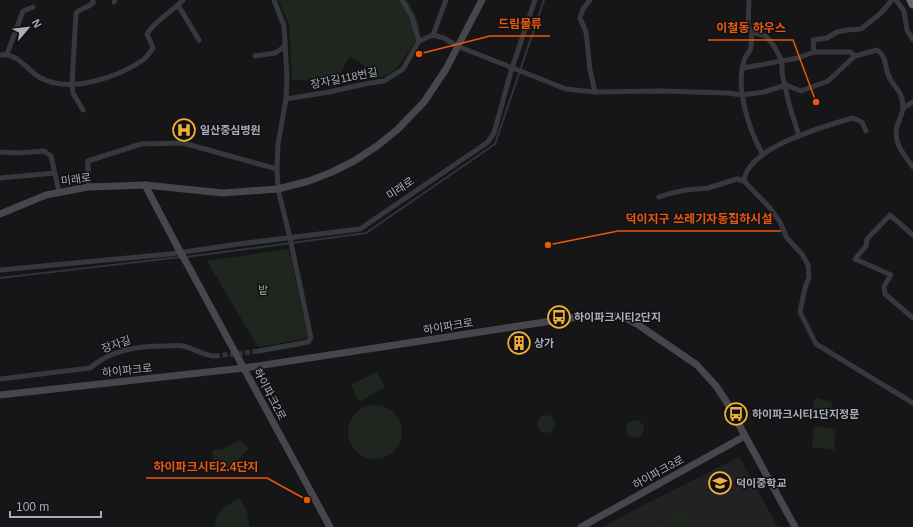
<svg xmlns="http://www.w3.org/2000/svg" width="913" height="527" viewBox="0 0 913 527" font-family="Helvetica,'Noto Sans KR',sans-serif">
	<style>
		.built { fill: #222225 }
		.green { fill: #1e261f }
		.lines { fill: none; stroke-linecap: round; stroke-linejoin: round }
		.stream { stroke: #2c353c; stroke-width: 2 }
		.street-tunnel { stroke: #333438; stroke-width: 5; stroke-dasharray: 5 2.5; stroke-linecap: butt }
		.street { stroke: #37383d; stroke-width: 5 }
		.secondary { stroke: #45474d; stroke-width: 7 }
		.highway { stroke: #63666e; stroke-width: 9 }
		.secondary-bridge { stroke: #45474d; stroke-width: 7 }
		.labels { text-anchor: middle; dominant-baseline: central; stroke-width: 3; stroke-linejoin: round; paint-order: stroke }
		.street-label { font-size: 11px; fill: #a8adb8; stroke: #111113 }
		.poi-label { font-size: 11px; font-weight: bold; fill: #a8adb8; stroke: #111113; text-anchor: start }
		.park-label { font-size: 11px; fill: #7fa381; stroke: #111113 }
		.leader { fill: none; stroke: #e8590c; stroke-width: 1.5 }
		.callout-dot { fill: #e8590c; stroke: #111113; stroke-width: 1.5 }
		.callout-label { font-size: 12px; text-anchor: middle; font-weight: bold; fill: #e8590c; stroke: #111113; stroke-width: 3; stroke-linejoin: round; paint-order: stroke }
	</style>
	<rect width="100%" height="100%" fill="#161618"/>
	<path class="built" d="M739,457L778,527H602L636,509Z"/>
	<g class="green">
		<path d="M278,0H407C412,9 422,23 419,34C418,39 413,44 411,48C401,63 393,80 372,76C364,68 361,59 349,57L341,72L330,81L292,80L289,24Z"/>
		<path d="M289,249L308,338L258,347L207,261Z"/>
		<path d="M377,372L385,387L359,402L351,385Z"/>
		<path d="M815,398L832,402L830,416L812,414Z"/>
		<circle cx="375" cy="432" r="27"/>
		<circle cx="546" cy="424" r="9"/>
		<circle cx="635" cy="429" r="9"/>
		<path d="M814,426L836,429L834,450L812,447Z"/>
		<path d="M240,440L249,448L233,466L225,469L213,464V450L223,449Z"/>
		<path d="M239,498L246,508L250,527H215C215,510 226,506 239,498Z"/>
		<path d="M686,510L694,527H654L685,510Z"/>
	</g>
	<g class="lines">
		<g class="stream">
			<path d="M186,257L366,233L495,144L544,0"/>
			<path d="M0,278L181,257"/>
		</g>
		<path class="street-tunnel" d="M215,356L259,351"/>
		<g class="street">
			<path d="M402,0L412,17L419,41"/>
			<path d="M590,0L583,9L580,18L586,32L590,70L595,92"/>
			<path d="M749,0L748,26L752,32L766,36L774,46L782,61V73L789,104L799,136"/>
			<path d="M896,0L904,11L907,30L913,40"/>
			<path d="M114,2L115,0"/>
			<path d="M178,5L199,40"/>
			<path d="M752,32C751,38 752,45 750,50C749,53 746,55 745,58C734,86 749,130 763,155"/>
			<path d="M433,35L446,0"/>
			<path d="M814,52L813,40L827,38L837,32L847,30L861,29L880,14L892,0"/>
			<path d="M7,54L23,11L33,7"/>
			<path d="M0,55C18,52 27,71 41,78C70,94 118,77 143,60C147,57 150,52 153,48L147,34C154,21 172,12 183,0"/>
			<path d="M255,56L275,53L284,47"/>
			<path d="M743,68L798,58L814,52H850L855,56"/>
			<path d="M286,99L329,92L370,83L384,81L403,69L419,41L433,35L444,38L457,46L566,89L595,92L660,91L728,93L742,95L764,92L786,85L801,91L828,81L855,56L877,50C887,57 884,63 888,74C892,87 903,89 903,107C903,116 895,125 896,134C896,146 906,157 913,167"/>
			<path d="M903,108L913,102"/>
			<path d="M83,110L73,93L72,84L76,13C82,7 86,9 93,3V0"/>
			<path d="M0,152L18,153L44,151L51,156L59,192"/>
			<path d="M0,178L55,173"/>
			<path d="M744,181C747,147 826,126 853,118L862,122L866,131"/>
			<path d="M88,187V161L141,144L183,143L277,169"/>
			<path d="M659,197L668,194L686,190L708,188L737,179L744,181L770,208L780,222L787,238L802,254L808,265L809,277L805,288L800,312L816,344L913,403"/>
			<path d="M913,235L890,215L867,239L866,246L855,259L891,275L884,286L885,294L913,318"/>
			<path d="M0,270L170,254L239,244L360,229L488,142L494,133L512,68L535,0"/>
			<path d="M259,351L308,342L311,338L290,238L278,189L277,169L278,144L286,99L287,77L284,26L274,0"/>
			<path d="M0,379L90,368C111,350 137,346 165,346C171,346 177,345 183,346C194,348 204,356 215,356"/>
		</g>
		<g class="secondary">
			<path d="M145,185L177,246"/>
			<path d="M0,214L46,195L88,187L145,185L223,193L278,189L309,181L332,172L354,161L377,146L397,130L424,102L446,69L482,0"/>
			<path d="M191,271L330,527"/>
			<path d="M0,395L244,368L558,320C577,318 599,312 618,316C626,317 633,322 640,326L697,365L716,386L726,401L795,527"/>
			<path d="M581,527L745,436"/>
		</g>
		<path class="highway" d="M911,0L913,4"/>
		<path class="secondary-bridge" d="M177,246L191,271"/>
	</g>
	<defs>
		<g id="hospital-ring" transform="scale(1.15)"><circle r="9.5" fill="#111113" stroke="#f2b134" stroke-width="1.5"/><path d="M-5-5h3v3.5h4V-5h3V5h-3V1.5h-4V5h-3Z" fill="#f2b134"/></g>
		<g id="bus-ring" transform="scale(1.15)"><circle r="9.5" fill="#111113" stroke="#f2b134" stroke-width="1.5"/><path d="M-5-6H5V4H4V6H2V4H-2V6H-4V4H-5ZM-3.5-4V0h7V-4ZM-3.5 1.2v1.5H-2V1.2ZM2 1.2v1.5H3.5V1.2Z" fill="#f2b134"/></g>
		<g id="building-ring" transform="scale(1.15)"><circle r="9.5" fill="#111113" stroke="#f2b134" stroke-width="1.5"/><path d="M-4-6H4V6H1V3H-1V6H-4ZM-2.5-4.3h1.7v1.8h-1.7ZM.8-4.3h1.7v1.8H.8ZM-2.5-1h1.7V.8h-1.7ZM.8-1h1.7V.8H.8Z" fill="#f2b134"/></g>
		<g id="school-ring" transform="scale(1.15)"><circle r="9.5" fill="#111113" stroke="#f2b134" stroke-width="1.5"/><path d="M0-5L7-2L0 1L-7-2ZM-4 1L0 2.5L4 1V4Q0 6-4 4Z" fill="#f2b134"/></g>
	</defs>
	<g fill-rule="evenodd">
		<use href="#hospital-ring" x="184" y="130"/>
		<use href="#bus-ring" x="559" y="317"/>
		<use href="#building-ring" x="519" y="343"/>
		<use href="#bus-ring" x="736" y="414"/>
		<use href="#school-ring" x="720" y="483"/>
	</g>
	<g class="labels">
		<g class="street-label">
			<text transform="translate(344 78) rotate(-11)">장자길118번길</text>
			<text transform="translate(76 179) rotate(-8)">미래로</text>
			<text transform="translate(400 188) rotate(-34)">미래로</text>
			<text transform="translate(448 326) rotate(-9)">하이파크로</text>
			<text transform="translate(116 344) rotate(-19)">장자길</text>
			<text transform="translate(127 370) rotate(-6)">하이파크로</text>
			<text transform="translate(270 394) rotate(62)">하이파크2로</text>
			<text transform="translate(658 472) rotate(-29)">하이파크3로</text>
		</g>
		<g class="poi-label">
			<text x="200" y="130">일산중심병원</text>
			<text x="574" y="317">하이파크시티2단지</text>
			<text x="534" y="343">상가</text>
			<text x="752" y="414">하이파크시티1단지정문</text>
			<text x="736" y="483">덕이중학교</text>
		</g>
		<g class="park-label">
			<text x="263" y="290">밭</text>
		</g>
	</g>
	<path class="leader" d="M419 54L490 36H550M816 102L793 40H708M548 245L618 231H781M307 500L267 478H146"/>
	<g class="callout-dot">
		<circle cx="419" cy="54" r="4"/>
		<circle cx="816" cy="102" r="4"/>
		<circle cx="548" cy="245" r="4"/>
		<circle cx="307" cy="500" r="4"/>
	</g>
	<g class="callout-label">
		<text x="520" y="28">드림물류</text>
		<text x="751" y="32">이철동 하우스</text>
		<text x="699" y="223">덕이지구 쓰레기자동집하시설</text>
		<text x="206" y="471">하이파크시티2.4단지</text>
	</g>
	<g transform="translate(28 28) rotate(62)" stroke="#111113" stroke-width="3" paint-order="stroke">
	<path d="M0-3L7 15L0 10L-7 15Z" fill="#a8adb8"/>
	<text y="-6" font-size="11" font-weight="bold" text-anchor="middle" fill="#a8adb8">N</text>
	</g>
	<path d="M10 511v6h91v-6" fill="none" stroke="#a8adb8" stroke-width="2"/>
	<text x="16" y="511" font-size="12" fill="#a8adb8" stroke="#111113" stroke-width="3" paint-order="stroke">100 m</text>
</svg>
